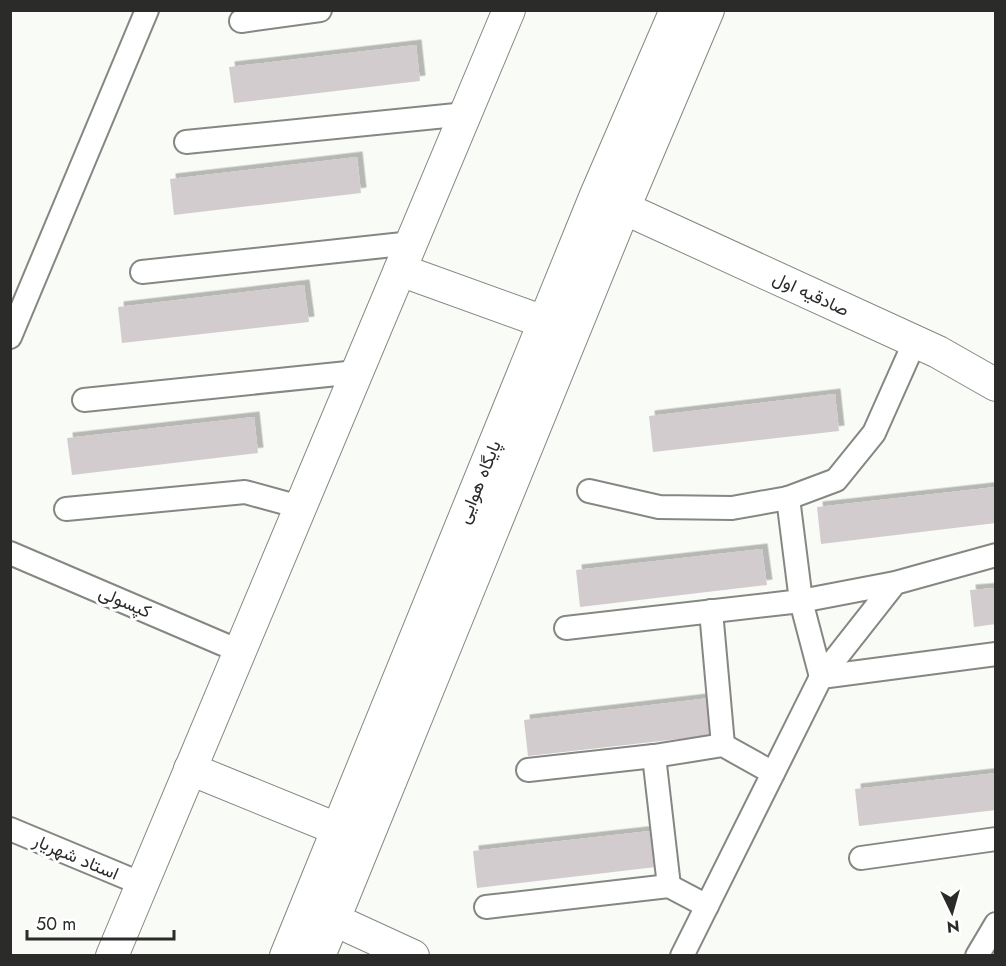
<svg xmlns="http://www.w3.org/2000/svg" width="1006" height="966" viewBox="0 0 1006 966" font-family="Jost,Vazirmatn,sans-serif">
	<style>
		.building { fill: #d2cccf; filter: url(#shadow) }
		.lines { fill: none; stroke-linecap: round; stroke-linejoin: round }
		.street-casing { stroke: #858782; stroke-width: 26 }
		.secondary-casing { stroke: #858782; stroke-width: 34 }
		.street { stroke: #fff; stroke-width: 22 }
		.secondary { stroke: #fff; stroke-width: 32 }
		.labels { text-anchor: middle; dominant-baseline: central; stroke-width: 6; stroke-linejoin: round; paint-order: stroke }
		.street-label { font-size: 18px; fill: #2b2b29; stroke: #fff }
	</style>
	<defs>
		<filter id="shadow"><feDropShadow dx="5.5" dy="-5.5" stdDeviation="0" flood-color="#0004"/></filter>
	</defs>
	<rect width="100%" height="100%" fill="#f9fbf6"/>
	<g class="building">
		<path d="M416,45L420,81L234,103L229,67Z"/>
		<path d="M357,157L361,193L174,215L170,179Z"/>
		<path d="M304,285L309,322L122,343L118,307Z"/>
		<path d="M835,394L839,431L653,452L649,416Z"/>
		<path d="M254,417L258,453L72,475L67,438Z"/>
		<path d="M996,487V523L821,544L817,507Z"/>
		<path d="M762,549L767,585L580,607L576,570Z"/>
		<path d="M996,588V624L974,627L970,590Z"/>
		<path d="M710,698L714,735L528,756L524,720Z"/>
		<path d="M996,773V810L859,826L855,789Z"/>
		<path d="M659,830L664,866L477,888L473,851Z"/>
	</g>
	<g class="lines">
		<g class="street-casing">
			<g id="street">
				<path d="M241,21L320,10"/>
				<path d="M186,142L466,114"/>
				<path d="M142,272L412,243"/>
				<path d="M10,337L147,10"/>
				<path d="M84,400L357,372"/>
				<path d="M589,491L659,507L732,508L788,498L836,480L874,433L915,341"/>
				<path d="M66,509L245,492L300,507"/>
				<path d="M10,553L239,651"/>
				<path d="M895,583L821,677L801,601L895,583L996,555"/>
				<path d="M711,611L723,745"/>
				<path d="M566,628L801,601L788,498"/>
				<path d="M654,756L669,886"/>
				<path d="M528,770L654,756L723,745L773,773"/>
				<path d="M10,829L142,884"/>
				<path d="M861,858L996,839"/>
				<path d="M486,907L669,886L707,906"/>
				<path d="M682,956L821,677L996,654"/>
				<path d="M977,956L996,924"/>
			</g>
		</g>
		<g class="secondary-casing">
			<g id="secondary">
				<path d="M604,199L938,352L996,385"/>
				<path d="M400,270L544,322"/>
				<path d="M190,769L337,829"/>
				<path d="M315,911L413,956"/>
				<path d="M112,956L509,10"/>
				<path d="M286,956L596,195L676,10"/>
				<path d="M319,956L624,208L708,10"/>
			</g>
		</g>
		<use href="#street" class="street"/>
		<use href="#secondary" class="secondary"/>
	</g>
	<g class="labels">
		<g class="street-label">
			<text transform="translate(811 294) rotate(25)">صادقیه اول</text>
			<text transform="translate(479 482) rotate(-68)">پایگاه هوایی</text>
			<text transform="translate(125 602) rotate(23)">کپسولی</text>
			<text transform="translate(76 857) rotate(23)">استاد شهریار</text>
		</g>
	</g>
	<rect width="1006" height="966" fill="none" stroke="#2b2b29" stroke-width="24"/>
	<g transform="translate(952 912) rotate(175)" stroke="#ffffff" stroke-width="4.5" paint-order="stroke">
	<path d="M0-4.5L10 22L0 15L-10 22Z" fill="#2b2b29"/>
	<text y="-9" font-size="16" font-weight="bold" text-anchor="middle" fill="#2b2b29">N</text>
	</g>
	<path d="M27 930v9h147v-9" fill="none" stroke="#2b2b29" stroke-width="3"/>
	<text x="36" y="930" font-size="18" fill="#2b2b29" stroke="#ffffff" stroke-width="4.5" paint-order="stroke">50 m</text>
</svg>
